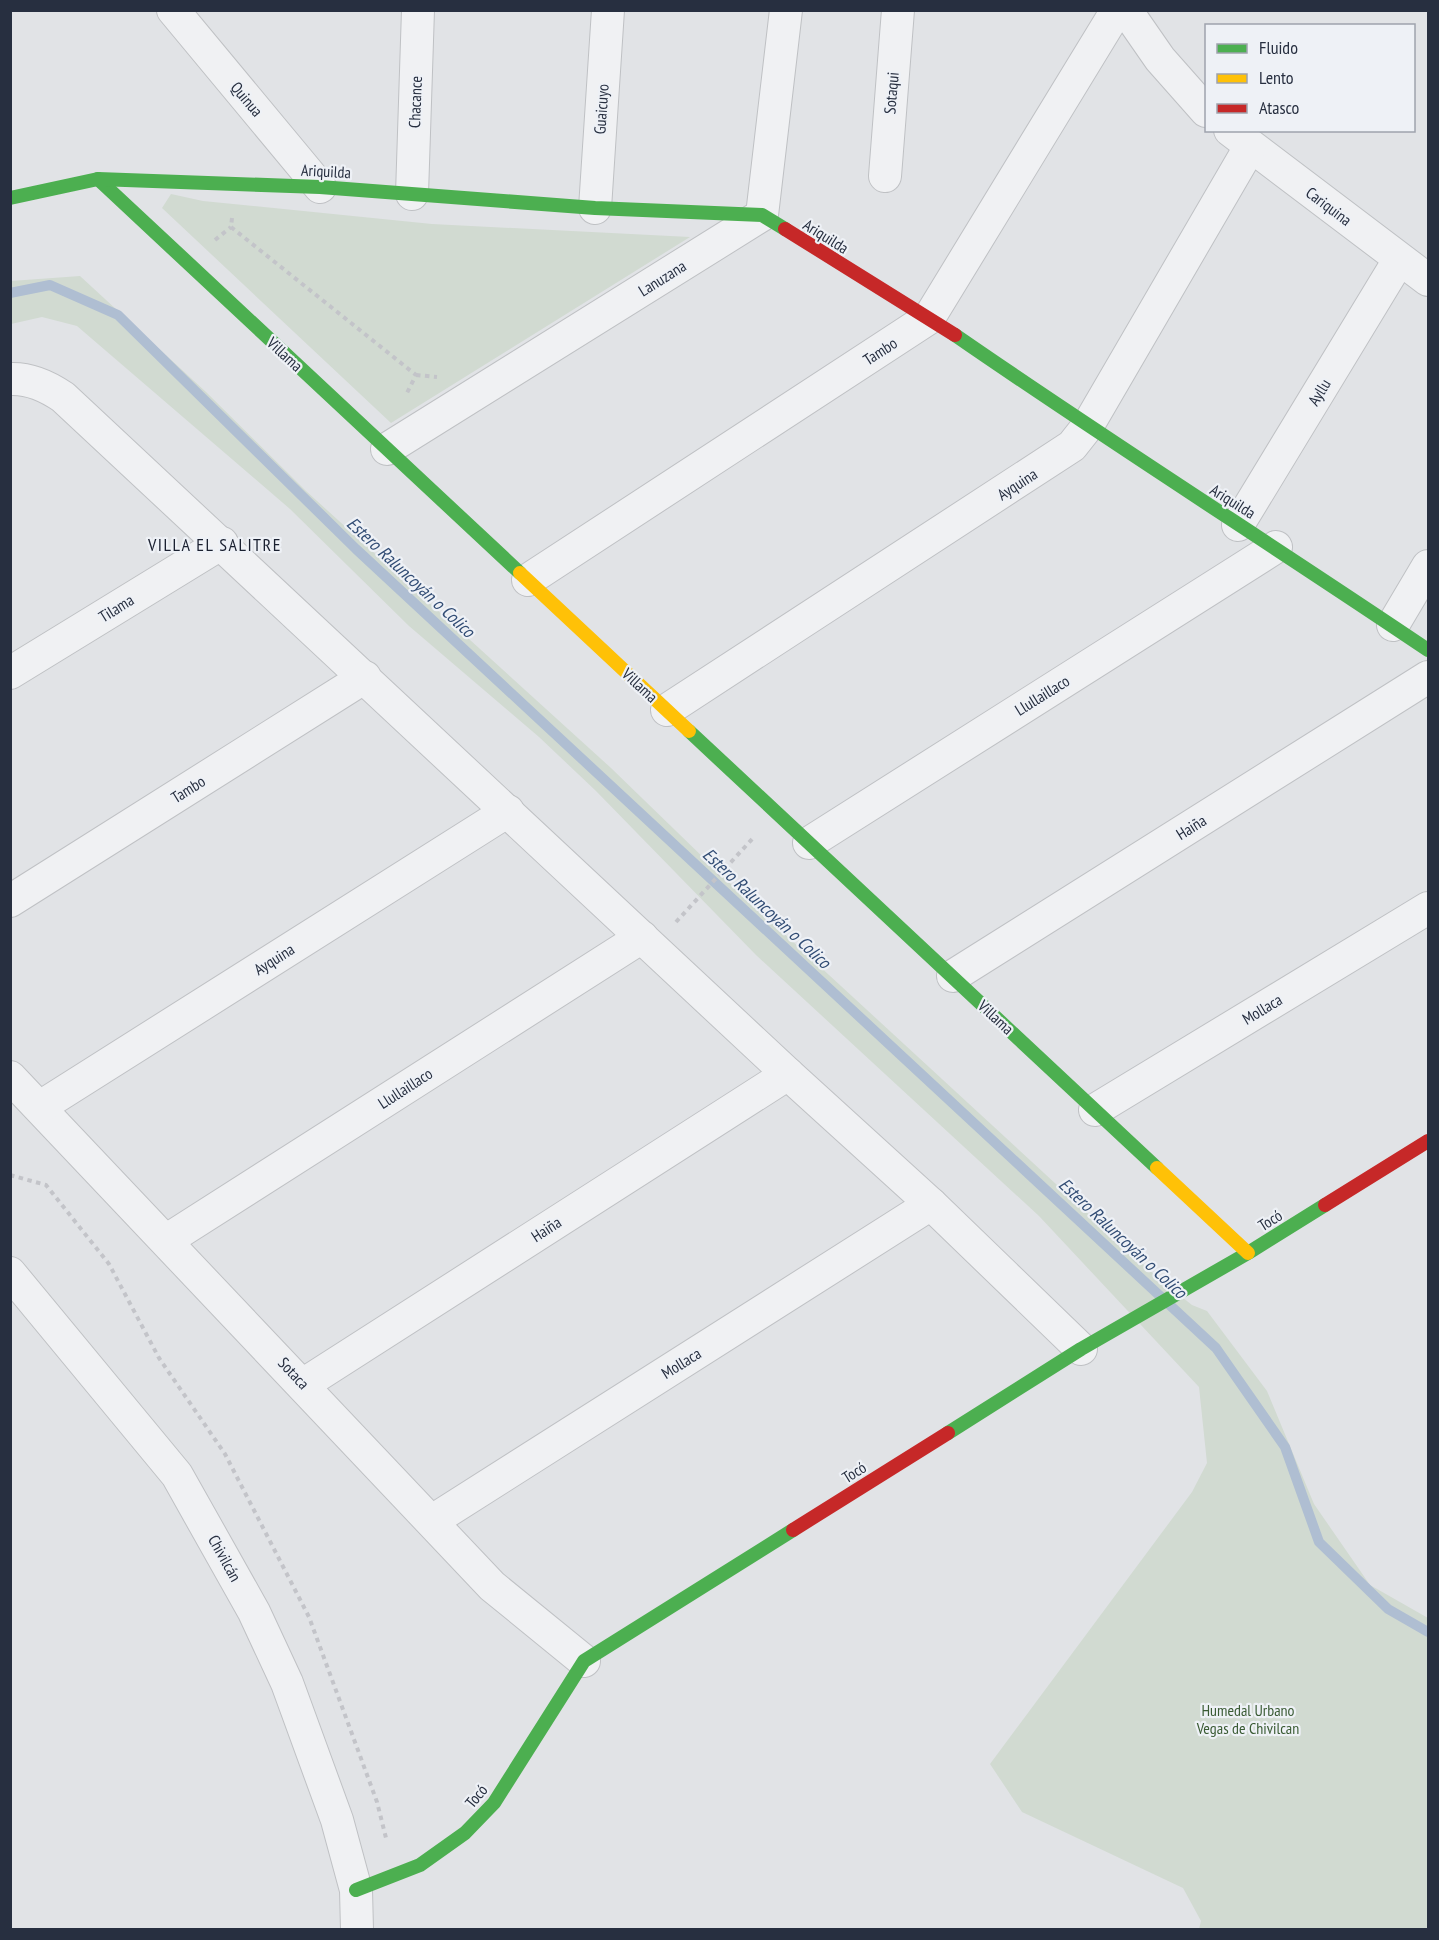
<svg xmlns="http://www.w3.org/2000/svg" width="1439" height="1940" viewBox="0 0 1439 1940" font-family="'PT Sans Narrow',sans-serif">
	<style>
		.green { fill: #d1dad1 }
		.lines { fill: none; stroke-linecap: round; stroke-linejoin: round }
		.stream { stroke: #afbed2; stroke-width: 10 }
		.street-casing { stroke: #bfc1c4; stroke-width: 34 }
		.path { stroke: #c3c4c9; stroke-width: 4; stroke-dasharray: 4.5 4.5; stroke-linecap: butt }
		.street { stroke: #f0f1f3; stroke-width: 32 }
		.fast { stroke: #4caf50; stroke-width: 14 }
		.slow { stroke: #ffc107; stroke-width: 14 }
		.jam { stroke: #c62828; stroke-width: 14 }
		.labels { text-anchor: middle; dominant-baseline: central; stroke-width: 4.5; stroke-linejoin: round; paint-order: stroke }
		.street-label { font-size: 16px; fill: #272f40; stroke: #eef1f6 }
		.park-label { font-size: 16px; fill: #3a5b34; stroke: #eef1f6 }
		.neighbourhood-label { font-size: 18px; letter-spacing: 1.5px; fill: #1a2030; stroke: #eef1f6 }
		.water-label { font-size: 18px; font-style: italic; fill: #314c74; stroke: #eef1f6 }
	</style>
	<rect width="100%" height="100%" fill="#e1e3e6"/>
	<g class="green">
		<path d="M171,194L203,201L432,224L690,237L391,423L162,208Z"/>
		<path d="M80,276L206,392L306,491L611,768L740,893L1158,1278L1192,1305L1207,1311L1267,1391L1314,1504L1370,1585L1428,1618V1929H1199L1201,1921L1183,1888L1022,1812L990,1764L1192,1492L1207,1463L1199,1387L1039,1216L756,955L596,791L539,737L409,626L290,509L77,326L42,317L11,324V281Z"/>
	</g>
	<g class="lines">
		<path class="stream" d="M10,293L50,285L118,315L356,549L1216,1348L1285,1447L1319,1542L1388,1609L1428,1632"/>
		<g class="street-casing">
			<g id="street">
				<path d="M173,10L320,187"/>
				<path d="M1126,10L1160,59L1206,111"/>
				<path d="M1230,130L1428,280"/>
				<path d="M885,176L898,10"/>
				<path d="M412,194L418,10"/>
				<path d="M595,208L608,10"/>
				<path d="M10,379C30,378 47,386 63,397L788,1074L931,1204L1081,1349"/>
				<path d="M387,449L762,215L786,10"/>
				<path d="M1238,525L1399,260"/>
				<path d="M528,580L929,318L1117,10"/>
				<path d="M1393,625L1428,566"/>
				<path d="M10,673L222,543"/>
				<path d="M667,710L1072,446L1087,427L1250,147"/>
				<path d="M809,843L1276,547"/>
				<path d="M10,901L365,677"/>
				<path d="M953,976L1428,677"/>
				<path d="M10,1077L492,1586L584,1661"/>
				<path d="M40,1107L508,811"/>
				<path d="M1095,1110L1428,908"/>
				<path d="M167,1240L642,937"/>
				<path d="M10,1273L177,1475L254,1612L287,1683L337,1820L356,1890L357,1930"/>
				<path d="M304,1384L788,1074"/>
				<path d="M432,1521L931,1204"/>
			</g>
		</g>
		<g class="path">
			<path d="M232,218L231,227L416,375L406,395"/>
			<path d="M215,240L231,227"/>
			<path d="M416,375L437,377"/>
			<path d="M676,922L754,837"/>
			<path d="M10,1175L46,1185L109,1264L159,1358L225,1454L309,1617L377,1802L387,1842"/>
		</g>
		<use href="#street" class="street"/>
		<g class="fast">
			<path d="M98,179L520,573"/>
			<path d="M10,198L98,179L320,187L595,208L762,215L785,229"/>
			<path d="M955,335C1111,443 1271,544 1428,650"/>
			<path d="M689,731L1157,1168"/>
			<path d="M948,1433L1081,1349L1248,1253L1325,1205"/>
			<path d="M356,1890L420,1865L465,1833L494,1803L584,1661L793,1530"/>
		</g>
		<g class="slow">
			<path d="M520,573L689,731"/>
			<path d="M1157,1168L1248,1253"/>
		</g>
		<g class="jam">
			<path d="M785,229L955,335"/>
			<path d="M1325,1205L1428,1141"/>
			<path d="M793,1530L948,1433"/>
		</g>
	</g>
	<g class="labels">
		<g class="street-label">
			<text transform="translate(891 93) rotate(-85)">Sotaqui</text>
			<text transform="translate(247 99) rotate(50)">Quinua</text>
			<text transform="translate(415 102) rotate(-88)">Chacance</text>
			<text transform="translate(601 109) rotate(-86)">Guaicuyo</text>
			<text transform="translate(326 171) rotate(3)">Ariquilda</text>
			<text transform="translate(1329 206) rotate(37)">Cariquina</text>
			<text transform="translate(826 236) rotate(32)">Ariquilda</text>
			<text transform="translate(662 278) rotate(-32)">Lanuzana</text>
			<text transform="translate(880 351) rotate(-33)">Tambo</text>
			<text transform="translate(285 354) rotate(43)">Villama</text>
			<text transform="translate(1319 392) rotate(-59)">Ayllu</text>
			<text transform="translate(1017 484) rotate(-33)">Ayquina</text>
			<text transform="translate(1233 501) rotate(32)">Ariquilda</text>
			<text transform="translate(116 608) rotate(-32)">Tilama</text>
			<text transform="translate(640 685) rotate(43)">Villama</text>
			<text transform="translate(1042 695) rotate(-32)">Llullaillaco</text>
			<text transform="translate(188 789) rotate(-32)">Tambo</text>
			<text transform="translate(1191 827) rotate(-32)">Haiña</text>
			<text transform="translate(274 959) rotate(-32)">Ayquina</text>
			<text transform="translate(1262 1009) rotate(-31)">Mollaca</text>
			<text transform="translate(996 1017) rotate(43)">Villama</text>
			<text transform="translate(405 1088) rotate(-33)">Llullaillaco</text>
			<text transform="translate(1270 1220) rotate(-32)">Tocó</text>
			<text transform="translate(546 1229) rotate(-33)">Haiña</text>
			<text transform="translate(681 1363) rotate(-32)">Mollaca</text>
			<text transform="translate(294 1373) rotate(47)">Sotaca</text>
			<text transform="translate(854 1472) rotate(-32)">Tocó</text>
			<text transform="translate(225 1558) rotate(61)">Chivilcán</text>
			<text transform="translate(476 1796) rotate(-50)">Tocó</text>
		</g>
		<g class="park-label">
			<text x="1248" y="1710">Humedal Urbano<tspan x="1248" dy="18">Vegas de Chivilcan</tspan></text>
		</g>
		<g class="neighbourhood-label">
			<text x="215" y="544">VILLA EL SALITRE</text>
		</g>
		<g class="water-label">
			<text transform="translate(411 577) rotate(43)">Estero Raluncoyán o Colico</text>
			<text transform="translate(767 908) rotate(43)">Estero Raluncoyán o Colico</text>
			<text transform="translate(1123 1238) rotate(43)">Estero Raluncoyán o Colico</text>
		</g>
	</g>
	<rect width="1439" height="1940" fill="none" stroke="#272f40" stroke-width="24"/>
	<rect x="1205" y="24" width="210" height="108" fill="#eef1f6" stroke="#9ea3ad" stroke-width="1.5"/>
	<rect x="1217" y="44" width="30" height="9" fill="#4caf50" stroke="#9ea3ad" stroke-width="1.5"/>
	<text x="1259" y="54" font-size="18" fill="#272f40">Fluido</text>
	<rect x="1217" y="74" width="30" height="9" fill="#ffc107" stroke="#9ea3ad" stroke-width="1.5"/>
	<text x="1259" y="84" font-size="18" fill="#272f40">Lento</text>
	<rect x="1217" y="104" width="30" height="9" fill="#c62828" stroke="#9ea3ad" stroke-width="1.5"/>
	<text x="1259" y="114" font-size="18" fill="#272f40">Atasco</text>
</svg>
